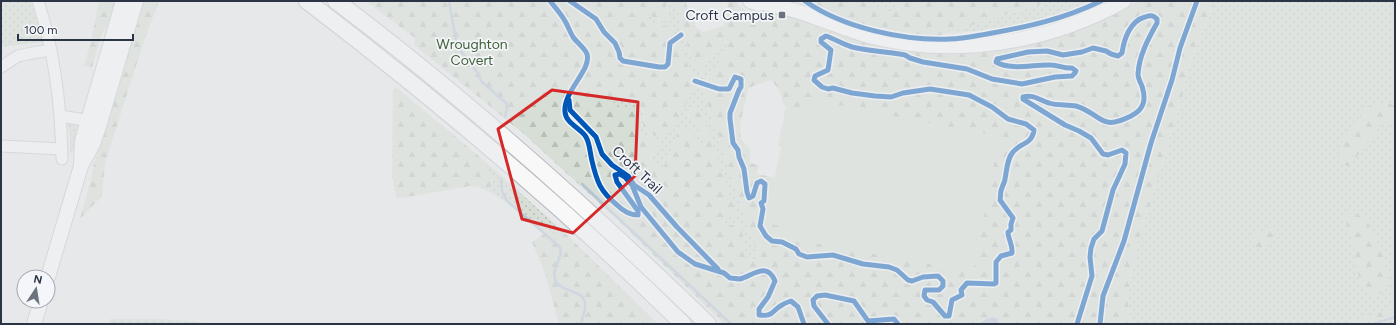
<svg xmlns="http://www.w3.org/2000/svg" width="1396" height="325" viewBox="0 0 1396 325" font-family="Figtree,sans-serif">
	<style>
		.grass { fill: url(#grass-dots) }
		.forest { fill: url(#forest-firs); fill-rule: evenodd }
		.park { fill: #d6ded6 }
		.water { fill: url(#water-waves) }
		.lines { fill: none; stroke-linecap: round; stroke-linejoin: round }
		.stream { stroke: #b4c4d5; stroke-width: 2.5 }
		.minor-casing { stroke: #c4c6c8; stroke-width: 13 }
		.major-casing { stroke: #c2c5c8; stroke-width: 16 }
		.highway-casing { stroke: #b8bbbf; stroke-width: 18 }
		.minor { stroke: #f5f6f7; stroke-width: 11 }
		.major { stroke: #f8f8f8; stroke-width: 14 }
		.highway { stroke: #f8f8f8; stroke-width: 16 }
		.cycleway-casing { stroke: #f4f6f9; stroke-width: 8 }
		.cycleway { stroke: #0057b8; stroke-width: 5 }
		.marked { fill: none; stroke: #d62828; stroke-width: 3; stroke-linejoin: round }
		.poi-dot { fill: #6c737f; stroke: #f4f6f9; stroke-width: 1.5 }
		.labels { text-anchor: middle; dominant-baseline: central; stroke-width: 3.5; stroke-linejoin: round; paint-order: stroke }
		.poi-label { font-size: 14px; fill: #2b3445; stroke: #f4f6f9; text-anchor: end }
		.park-label { font-size: 14px; fill: #3f6138; stroke: #f4f6f9 }
		.street-label { font-size: 14px; fill: #2b3445; stroke: #f4f6f9 }
	</style>
	<defs>
		<pattern id="grass-dots" width="8" height="8" patternUnits="userSpaceOnUse"><rect width="8" height="8" fill="#d6ded6"/><path d="M2 2h.1M6 6h.1" fill="none" stroke="#b8bfb9" stroke-width="1.8" stroke-linecap="round"/></pattern>
		<pattern id="forest-firs" width="22" height="20" patternUnits="userSpaceOnUse"><rect width="22" height="20" fill="#d6ded6"/><path d="M5 1l3.5 6h-7zM16 11l3.5 6h-7z" fill="#b8bfb9"/></pattern>
		<pattern id="water-waves" width="16" height="10" patternUnits="userSpaceOnUse"><rect width="16" height="10" fill="#b4c4d5"/><path d="M0 5q4-4 8 0t8 0" fill="none" stroke="#93a0af"/></pattern>
	</defs>
	<rect width="100%" height="100%" fill="#e6e8ea"/>
	<g class="grass">
		<path d="M1,1H32L44,42L1,47Z"/>
		<path d="M665,1H674L696,72L700,73L721,43L725,42L729,49L707,78L704,94L758,256L756,260L749,261L745,258L744,251L746,248L740,224L727,227L723,223L725,219L734,215L735,211L695,109L690,111L688,117L697,125L705,146H702L692,131L680,128L670,152L669,160L662,167C638,168 657,151 661,142C653,135 641,139 635,127L638,123L627,107L619,110L613,107L612,104C617,94 640,102 643,110C645,115 643,121 642,126L648,133L662,138L675,29L643,21L642,18C650,15 654,16 660,21L670,20Z"/>
		<path d="M863,1H897L899,4L895,11C886,15 871,5 863,1Z"/>
		<path d="M1049,1H1093C1048,24 994,30 945,34L1029,7L1042,4Z"/>
		<path d="M1215,1H1395V324H1132L1127,297L1138,242L1182,99L1188,69Z"/>
		<path d="M68,120L75,123L80,132L79,140L74,147L73,153H70V135L66,123Z"/>
		<path d="M487,163L566,234H544C527,217 509,202 488,191L493,181L485,170Z"/>
		<path d="M110,319H162L223,324H108Z"/>
	</g>
	<g class="forest">
		<path d="M99,1H115L107,27L102,33L92,67L84,66L92,37Z"/>
		<path d="M144,1H159L144,41L105,163L102,196L80,219L90,183L94,164Z"/>
		<path d="M366,1H665L670,20L669,23C658,23 655,12 642,18L643,21L675,29L694,82L695,88L693,93L668,134L665,137C661,139 657,137 653,135C634,128 649,120 643,109C639,101 622,97 614,100L612,104L614,107L619,110C628,106 632,105 639,113L638,122L635,127C641,139 653,135 662,142C659,147 657,148 653,153C645,162 653,167 662,167L669,160L670,152L678,131L680,128L692,131L702,146H705L697,125L690,119L688,114L693,109L698,110L703,113L735,211L734,216L725,219L723,223L727,227L738,223L740,224L746,248L744,251L745,258L749,261L756,260L758,256L704,94C704,76 719,62 729,49L726,42L721,43L700,73L696,72L674,1H687L686,4L697,28L703,32L723,26L727,19L728,4L726,1H738V5L750,13L768,9L849,37L935,52L1026,44L1122,12L1138,1H1215L1188,69L1182,99L1138,242L1127,297L1132,324H724L622,224L523,133L414,45L415,38ZM771,80L780,91L784,106L805,110L807,100L999,137L973,272L782,237V226L763,222L771,180L774,181L775,178L757,174L759,165L750,163V149L741,139L740,125L748,89L755,85Z"/>
		<path d="M809,1H863L881,9L892,13L895,11L899,4L897,1H1049L1042,4L1029,7L938,36L920,35L897,31L862,24L830,13Z"/>
		<path d="M397,88L487,163L485,170L493,181L488,191L479,187L470,186L401,198L396,197L392,175L393,89Z"/>
		<path d="M1390,104L1395,105V121H1389L1381,125L1372,138L1348,167L1338,160L1339,150L1344,135L1368,106Z"/>
		<path d="M1354,213L1366,219L1381,250L1387,273L1388,288L1375,296L1366,292L1362,286L1355,264L1354,245L1345,219L1346,214Z"/>
		<path d="M1271,226H1275C1274,241 1270,251 1253,246L1252,244L1254,236Z"/>
		<path d="M544,234H566L658,324H559L545,273L532,242Z"/>
		<path d="M1395,308V324H1346L1358,319Z"/>
	</g>
	<path class="park" d="M807,99L999,137L973,272L782,237V226L762,222L771,180L774,181L780,152L781,147L778,146L786,106L805,110Z"/>
	<path class="water" d="M993,317L998,319V324H979L987,319Z"/>
	<g class="lines">
		<g class="stream">
			<path d="M449,1L456,41L459,49L477,72L481,81L507,104V109L505,117"/>
			<path d="M501,180L502,191L507,201L560,247C564,257 551,268 555,279C560,294 586,288 585,306C585,312 582,318 581,324"/>
			<path d="M582,184L731,324"/>
			<path d="M1373,324L1395,317"/>
		</g>
		<g class="minor-casing">
			<g id="minor">
				<path d="M38,1C55,53 61,105 62,159"/>
				<path d="M1,67L18,56L32,53L51,50"/>
				<path d="M61,116L96,122"/>
				<path d="M1,146L62,149"/>
			</g>
		</g>
		<g class="major-casing">
			<g id="major">
				<path d="M750,1L758,4L765,1"/>
				<path d="M762,3C779,6 798,11 814,17C832,23 850,31 869,36C953,58 1047,44 1124,1"/>
				<path d="M81,164L82,141L123,1"/>
				<path d="M48,277L81,166L93,144L100,123L136,1"/>
				<path d="M34,324L41,301"/>
			</g>
		</g>
		<g class="highway-casing">
			<g id="highway">
				<path d="M307,1C438,101 565,208 683,324"/>
				<path d="M336,1C467,99 590,210 708,324"/>
			</g>
		</g>
		<use href="#minor" class="minor"/>
		<use href="#major" class="major"/>
		<use href="#highway" class="highway"/>
		<g class="cycleway-casing">
			<g id="cycleway">
				<path d="M550,1C555,7 561,14 565,21C568,26 570,32 573,37C577,43 584,47 587,54C592,70 563,91 565,112C566,124 581,128 586,137C590,144 590,153 592,161C597,182 600,191 617,205C623,211 629,215 638,215V211L617,182L615,175L620,174L625,177L632,185L641,207L678,252L695,264L724,273L730,278C733,278 737,279 740,279C752,276 767,261 775,281L768,297L759,309V315C774,317 771,311 782,305C785,303 788,302 791,301L798,307L804,324"/>
				<path d="M570,1L596,19L604,32L615,43L619,52L620,58L623,61L659,67H665L668,64L670,43L681,35"/>
				<path d="M805,1C843,28 904,41 950,39C963,39 975,36 987,34C1027,27 1064,19 1101,1"/>
				<path d="M695,81L719,89H729L735,77L741,79V87L739,90L730,113V119L733,143L738,150L739,157L744,169L747,192L749,198L753,196L757,183L761,181L765,184L764,201L761,203L763,209L760,226L766,236L772,241L782,242L796,249L799,254L807,257L833,255L863,264L889,267L897,270L908,280L912,281L923,277L938,276L943,281V286L939,290H925L924,296L927,300L933,302L945,316H949L952,300L962,295L961,290L967,283L994,284L996,283V262L1001,256L1012,253C1013,245 1008,239 1008,232L1011,230V224L1013,218L1000,200C1001,196 1000,191 1002,188C1003,184 1005,182 1005,179C1007,169 1007,159 1013,152C1021,142 1032,145 1034,130L1026,124L1008,119L992,107L969,95L930,89L903,93L891,97L875,96L852,93L833,88L828,89L822,87L814,80L815,76L828,70L831,50L821,42V39L826,36C835,39 842,44 852,47C869,51 887,52 905,55L910,58L923,62L967,69L992,79L1022,84L1055,77L1072,76L1075,73L1076,71L1072,68C1064,69 1059,65 1051,65C1034,64 1012,71 996,62L997,59L1028,52L1047,51L1063,55L1082,52L1093,48L1106,51L1111,54L1118,56L1122,53C1124,39 1130,21 1145,17C1151,15 1153,15 1157,19V23C1148,39 1139,56 1138,74C1138,78 1140,82 1142,86C1146,99 1145,109 1131,116C1100,132 1102,114 1076,106C1067,104 1058,106 1049,103C1039,100 1034,94 1023,97V99L1065,125L1079,131L1091,138L1103,154L1108,155L1122,150L1126,153L1125,164L1113,190L1102,231L1094,239L1091,248L1090,257L1092,276L1077,324"/>
				<path d="M569,100L570,110L596,137L602,154L612,165L628,176L634,185L649,195L677,227L718,269"/>
				<path d="M828,324L814,306L813,300L817,296L825,295L854,301L868,321L894,319L898,324"/>
				<path d="M1100,324L1103,296L1124,241L1151,143L1172,80L1180,48L1197,1"/>
			</g>
		</g>
		<use href="#cycleway" class="cycleway"/>
	</g>
	<path d="M0 0H1396V325H0ZM552,90L638,102L635,176L573,233L522,219L498,129Z" fill="#e6e8ea" fill-opacity=".55" fill-rule="evenodd"/>
	<path class="marked" d="M552,90L638,102L635,176L573,233L522,219L498,129Z"/>
	<rect class="poi-dot" x="778" y="11" width="8" height="8" rx="2"/>
	<g class="labels">
		<g class="poi-label">
			<text x="774" y="15">Croft Campus</text>
		</g>
		<g class="park-label">
			<text x="472" y="44">Wroughton<tspan x="472" dy="16">Covert</tspan></text>
		</g>
		<g class="street-label">
			<text transform="translate(637 170) rotate(43)">Croft Trail</text>
		</g>
	</g>
	<rect width="1396" height="325" fill="none" stroke="#2b3445" stroke-width="4"/>
	<g transform="translate(36 289) rotate(12)"><circle r="19" fill="#f4f6f9" stroke="#a4a8b1"/>
	<path d="M0-3L7 15L0 10L-7 15Z" fill="#6c737f"/>
	<text y="-6" font-size="11" font-weight="bold" text-anchor="middle" fill="#2b3445">N</text>
	</g>
	<path d="M18 34v6h115v-6" fill="none" stroke="#2b3445" stroke-width="2"/>
	<text x="24" y="34" font-size="12" fill="#2b3445" stroke="#f4f6f9" stroke-width="3" paint-order="stroke">100 m</text>
</svg>
